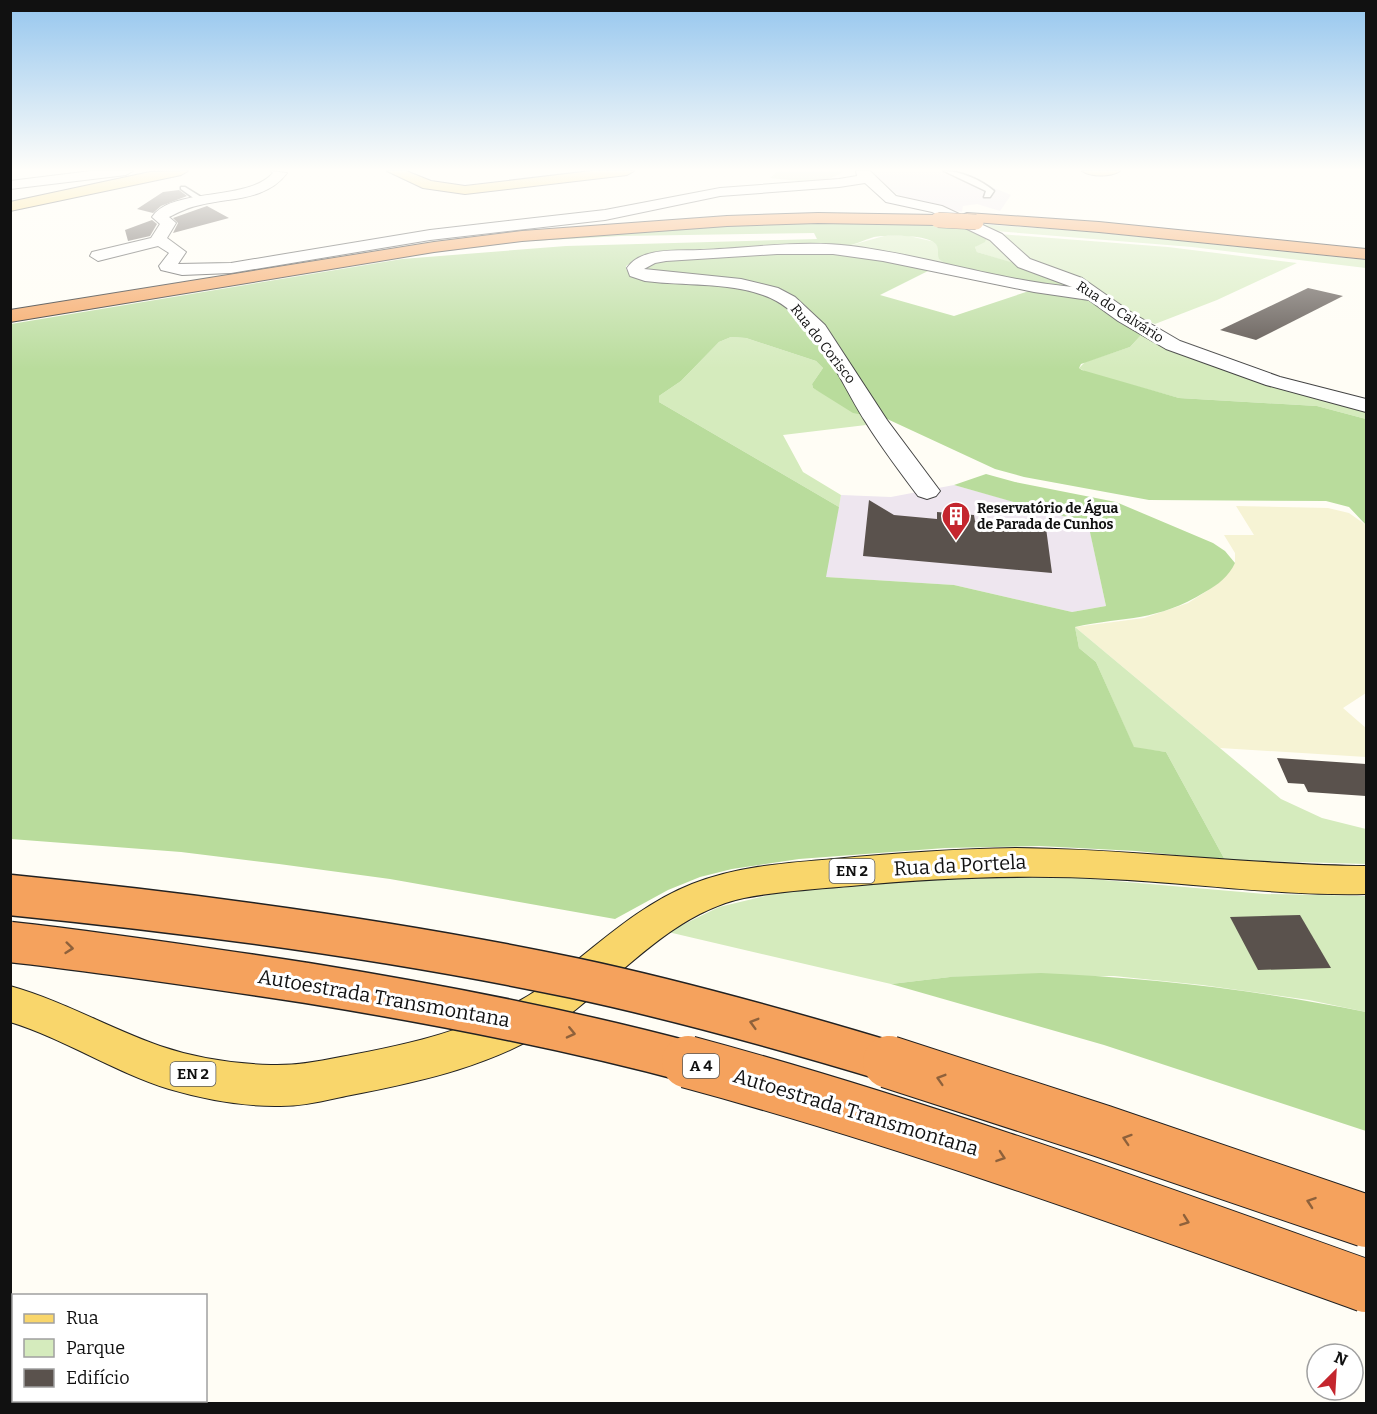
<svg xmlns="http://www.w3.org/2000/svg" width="1377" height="1414" viewBox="0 0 1377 1414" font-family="Bitter,serif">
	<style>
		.industrial { fill: #eee6ef }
		.farmland { fill: #f6f3d4 }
		.green { fill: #d5ebbd }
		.forest { fill: #b9dc9c }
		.cemetery { fill: #d9e3c4 }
		.building { fill: #5a524d }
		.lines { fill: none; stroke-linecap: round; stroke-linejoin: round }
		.lane-casing { stroke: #444; stroke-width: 3 }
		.street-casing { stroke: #444; stroke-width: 2 }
		.primary-casing { stroke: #222; stroke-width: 2 }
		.highway-casing { stroke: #222; stroke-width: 2 }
		.lane { fill: #fff; fill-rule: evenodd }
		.street { fill: #fff; fill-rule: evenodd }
		.primary { fill: #f9d66b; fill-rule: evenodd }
		.highway { fill: #f5a25d; fill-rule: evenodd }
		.highway-bridge-far2-casing { stroke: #222; stroke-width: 16; stroke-linecap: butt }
		.highway-bridge-far1-casing { stroke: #222; stroke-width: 43; stroke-linecap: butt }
		.highway-bridge-casing { stroke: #222; stroke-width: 54; stroke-linecap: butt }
		.highway-bridge-far2 { stroke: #f5a25d; stroke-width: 15 }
		.highway-bridge-far1 { stroke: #f5a25d; stroke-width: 40 }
		.highway-bridge { stroke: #f5a25d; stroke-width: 52 }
		.oneway { stroke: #8e613b }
		.labels { text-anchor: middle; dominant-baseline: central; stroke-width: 6; stroke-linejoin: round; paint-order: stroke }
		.far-street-label { font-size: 14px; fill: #111; stroke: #fff }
		.far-poi-label { font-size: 14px; font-weight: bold; fill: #111; stroke: #fff; text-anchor: start }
		.shield { fill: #fff; stroke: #585858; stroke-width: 1.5 }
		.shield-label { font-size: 15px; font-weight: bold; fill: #111 }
		.near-street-label { font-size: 20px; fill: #111; stroke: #fff }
	</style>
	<rect width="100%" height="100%" fill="#fffdf5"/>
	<g class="industrial">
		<path d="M869,171H954L1011,195L1000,211L977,204L963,206L962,212L904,199L870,176Z"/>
		<path d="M954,485L1088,522L1106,606L1072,612L954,585L825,577L841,495L891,497Z"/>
	</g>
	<path class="farmland" d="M1236,506L1328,508L1349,513L1366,525V693L1343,708L1366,728V757L1220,748L1075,627L1144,618L1188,603L1210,589L1222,580L1235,563V553L1224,535H1254Z"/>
	<g class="green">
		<path d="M979,224L1093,232L1366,260V268L1192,247L995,231Z"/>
		<path d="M999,234L1168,247L1297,263L1217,300L1155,324L1134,315L1087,281L1027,260Z"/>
		<path d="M884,236H909L935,242L949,266L848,246Z"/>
		<path d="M987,237L991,240L1015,264L977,252L975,247Z"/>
		<path d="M1142,334L1366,408V419L1317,406L1179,398L1088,373L1079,368L1085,362L1130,347Z"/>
		<path d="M731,337L746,338L816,361L823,368L812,384L813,388L864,415L866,425L783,435L803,472L841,495L839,507L659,402V396L681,381L719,342Z"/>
		<path d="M1075,627L1281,799L1322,818L1366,829V864L1225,860L1166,752L1134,748L1096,662L1079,648Z"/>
		<path d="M939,876L1069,877L1265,894L1366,896V1012L1309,1000L1202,985L1114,976L950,977L891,984L668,932L719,907L782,892Z"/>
	</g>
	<g class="forest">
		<path d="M817,222L962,225L987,237L985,242L975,247L977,252L1054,275L1074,287L1059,288L949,266L939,259C937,254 939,250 937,246C933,234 885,235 874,237C864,240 854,245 843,247L636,260L626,266V269L634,276L728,285L775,297L800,319L832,361L864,415L853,413L813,388L812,384L823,368L816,361L746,338L731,337L719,342L681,381L659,396V402L839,507L826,577L954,585L1072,612L1106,606L1088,523L954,485L986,474L1015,482L1116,502L1213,543L1225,551L1235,563C1229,576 1218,585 1205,592C1156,622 1127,616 1075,627L1079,648L1096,662L1134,747L1166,752L1225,860L1136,851L1039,846L945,848L799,859L732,869L700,877L668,890L615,919L390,879L279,864L181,852L11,839V324L402,259L566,246L817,239L814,233L621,236L493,243L612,230Z"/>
		<path d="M784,252H837L932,269L880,295L954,316L1032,290L1090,301L1142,334L1130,347L1081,364L1079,368L1082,370L1179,398L1317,406L1366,419V525L1349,507L1326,501L1149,500L1024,477L995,469L885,418L830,335L805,305L792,297L642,271L644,266L656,261Z"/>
		<path d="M1041,973C1151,978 1259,990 1366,1012V1131L1104,1045L891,984L950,977Z"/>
	</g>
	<path class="cemetery" d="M778,171H843C824,187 794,180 770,178Z"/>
	<g class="building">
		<path d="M179,190L187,196L161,206L153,213L137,209L163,192Z"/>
		<path d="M207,206L229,218L173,233L178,223L173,218Z"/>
		<path d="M152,220L157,224L150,236L128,241L125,230Z"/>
		<path d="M1308,288L1343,296L1256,340L1220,330Z"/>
		<path d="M869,500L894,515L937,519V512L974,515L975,521L1046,528L1052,573L863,556Z"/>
		<path d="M1277,758L1366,764V796L1308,792L1304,784L1288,783Z"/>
		<path d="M1300,915L1331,968L1258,970L1230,917Z"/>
	</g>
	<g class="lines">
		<g class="lane-casing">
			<g id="lane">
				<path d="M944,171C961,171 981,180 994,191L990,197H984L986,191Z"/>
				<path d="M181,187H185L206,200L199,202L181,189Z"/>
			</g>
		</g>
		<g class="street-casing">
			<g id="street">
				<path d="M91,171H133L126,175L10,189V181Z"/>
				<path d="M271,171L287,173C266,201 231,197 200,205C189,207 179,212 169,217L176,223L167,238L186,252L178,264L231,263L430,230L605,210L720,188L839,179L857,176L856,171H870L896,196L942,206L1002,234L1030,259L1082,278L1132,313L1180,341L1280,377L1366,399V412L1266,385L1166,349L1118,321L1089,300L1034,292L883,261L833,254H777L666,261L655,263L644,269L741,279L778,288L795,297L825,325L887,420L940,491L936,496L927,499L918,496C900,472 881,447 865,421C838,379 815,313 763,295C726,282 684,286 645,281L630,276L627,268C641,247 677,251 700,250C750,248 800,240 851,246C925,255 997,280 1072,287L1018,267L990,240L932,212L886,202L865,183L839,187L720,196L605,220L430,240L231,273L182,275L161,270L159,266L169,253L158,246L98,261L90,256L92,252L151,238L160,224L152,217C171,187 248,202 273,173Z"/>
			</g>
		</g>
		<g class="primary-casing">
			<g id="primary">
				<path d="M188,171L181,175L10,211V202L150,172Z"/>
				<path d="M387,171H406L431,181L465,186L591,171H634L627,175L465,194L423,188Z"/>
				<path d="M1082,171H1120C1111,177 1091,177 1082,171Z"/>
				<path d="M1016,848C1133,849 1249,865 1366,866V894C1280,896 1195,883 1109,879C1023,874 937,878 851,886C815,889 779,891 744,898C672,913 618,979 561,1021C499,1065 419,1082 346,1096C323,1101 299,1107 275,1106C240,1106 203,1099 169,1089C114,1072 65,1039 10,1022V986C63,1001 109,1028 160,1046C195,1058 234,1064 271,1065C298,1066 325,1060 351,1055C421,1042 487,1026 546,984C593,950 636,906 692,884C738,866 785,863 834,859C895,853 955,849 1016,848Z"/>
			</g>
		</g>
		<g class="highway-casing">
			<g id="highway">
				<path d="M818,213L938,215L946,220L938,225L818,223L727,226L522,241L434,252L10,322V310L434,242L522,231L727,216Z"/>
				<path d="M967,213L1099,222L1366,249V259L1099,232L962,221L959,218L962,215Z"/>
			</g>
		</g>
		<use href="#lane" class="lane"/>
		<use href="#street" class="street"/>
		<use href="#primary" class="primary"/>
		<use href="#highway" class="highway"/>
		<g class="highway-bridge-far2-casing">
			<path id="highway-bridge-far2" d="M938,220L976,222"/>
		</g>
		<g class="highway-bridge-far1-casing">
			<g id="highway-bridge-far1">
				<path d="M10,895C200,914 388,939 574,978C682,1001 788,1031 894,1063"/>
				<path d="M10,942C109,953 208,968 307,983C437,1004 566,1029 693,1063"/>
			</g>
		</g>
		<g class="highway-bridge-casing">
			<g id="highway-bridge">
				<path d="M688,1062C918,1124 1142,1206 1366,1286"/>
				<path d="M889,1062L1102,1131L1366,1221"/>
			</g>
		</g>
		<use href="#highway-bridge-far2" class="highway-bridge-far2"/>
		<use href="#highway-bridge-far1" class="highway-bridge-far1"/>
		<use href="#highway-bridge" class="highway-bridge"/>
	</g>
	<defs><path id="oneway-chevron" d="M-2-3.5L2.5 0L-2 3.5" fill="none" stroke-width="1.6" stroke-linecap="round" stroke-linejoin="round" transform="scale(1.5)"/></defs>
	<g class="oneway">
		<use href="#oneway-chevron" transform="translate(69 948) rotate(6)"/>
		<use href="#oneway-chevron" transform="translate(754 1023) rotate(-164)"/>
		<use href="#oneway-chevron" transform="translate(571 1033) rotate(13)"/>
		<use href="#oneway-chevron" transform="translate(941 1079) rotate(-163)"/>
		<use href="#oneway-chevron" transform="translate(1127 1139) rotate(-162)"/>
		<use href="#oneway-chevron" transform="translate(1001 1157) rotate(19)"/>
		<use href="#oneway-chevron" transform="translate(1311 1202) rotate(-161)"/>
		<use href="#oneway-chevron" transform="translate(1185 1221) rotate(20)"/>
	</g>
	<linearGradient id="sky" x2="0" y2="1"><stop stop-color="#95c6ee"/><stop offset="0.46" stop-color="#fffefa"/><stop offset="1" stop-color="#fffefa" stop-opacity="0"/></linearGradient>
	<rect width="1377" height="369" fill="url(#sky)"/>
	<defs>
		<g id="building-pin" transform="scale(1.5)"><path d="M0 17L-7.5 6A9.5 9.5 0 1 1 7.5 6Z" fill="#c4262e" stroke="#fff"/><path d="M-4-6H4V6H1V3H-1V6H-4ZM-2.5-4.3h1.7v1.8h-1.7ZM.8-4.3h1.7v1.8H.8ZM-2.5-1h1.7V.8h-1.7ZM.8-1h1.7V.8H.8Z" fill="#fff"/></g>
	</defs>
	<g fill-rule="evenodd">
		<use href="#building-pin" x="956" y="516"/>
	</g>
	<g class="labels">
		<g class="far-street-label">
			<text transform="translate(1120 312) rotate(33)">Rua do Calvário</text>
			<text transform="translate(823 344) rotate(52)">Rua do Corisco</text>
		</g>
		<g class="far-poi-label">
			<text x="977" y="508">Reservatório de Água<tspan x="977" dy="16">de Parada de Cunhos</tspan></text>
		</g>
		<g class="shield">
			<rect x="829.5" y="859" width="45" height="24" rx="4.5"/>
			<rect x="683" y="1054" width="36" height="24" rx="4.5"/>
			<rect x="170.5" y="1062" width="45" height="24" rx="4.5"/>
		</g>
		<g class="shield-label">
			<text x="852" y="871">EN 2</text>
			<text x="701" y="1066">A 4</text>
			<text x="193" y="1074">EN 2</text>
		</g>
		<g class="near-street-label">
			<text transform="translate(960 865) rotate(-3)">Rua da Portela</text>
			<text transform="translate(384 998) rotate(10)">Autoestrada Transmontana</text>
			<text transform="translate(856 1112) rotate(17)">Autoestrada Transmontana</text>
		</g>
	</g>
	<rect width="1377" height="1414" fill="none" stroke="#111111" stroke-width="24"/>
	<rect x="12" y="1294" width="195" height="108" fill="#ffffff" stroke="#a0a0a0" stroke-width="1.5"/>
	<rect x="24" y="1314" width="30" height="9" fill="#f9d66b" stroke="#a0a0a0" stroke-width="1.5"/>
	<text x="66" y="1324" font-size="18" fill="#111111">Rua</text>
	<rect x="24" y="1339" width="30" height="18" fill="#d5ebbd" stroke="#a0a0a0" stroke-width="1.5"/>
	<text x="66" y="1354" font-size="18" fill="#111111">Parque</text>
	<rect x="24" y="1369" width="30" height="18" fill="#5a524d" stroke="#a0a0a0" stroke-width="1.5"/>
	<text x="66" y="1384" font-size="18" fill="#111111">Edifício</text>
	<g transform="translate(1335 1372) rotate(24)"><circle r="28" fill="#ffffff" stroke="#a0a0a0" stroke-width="1.5"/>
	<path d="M0-4.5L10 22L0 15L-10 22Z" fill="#c4262e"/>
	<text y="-9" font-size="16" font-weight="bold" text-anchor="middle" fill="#111111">N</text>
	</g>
</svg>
